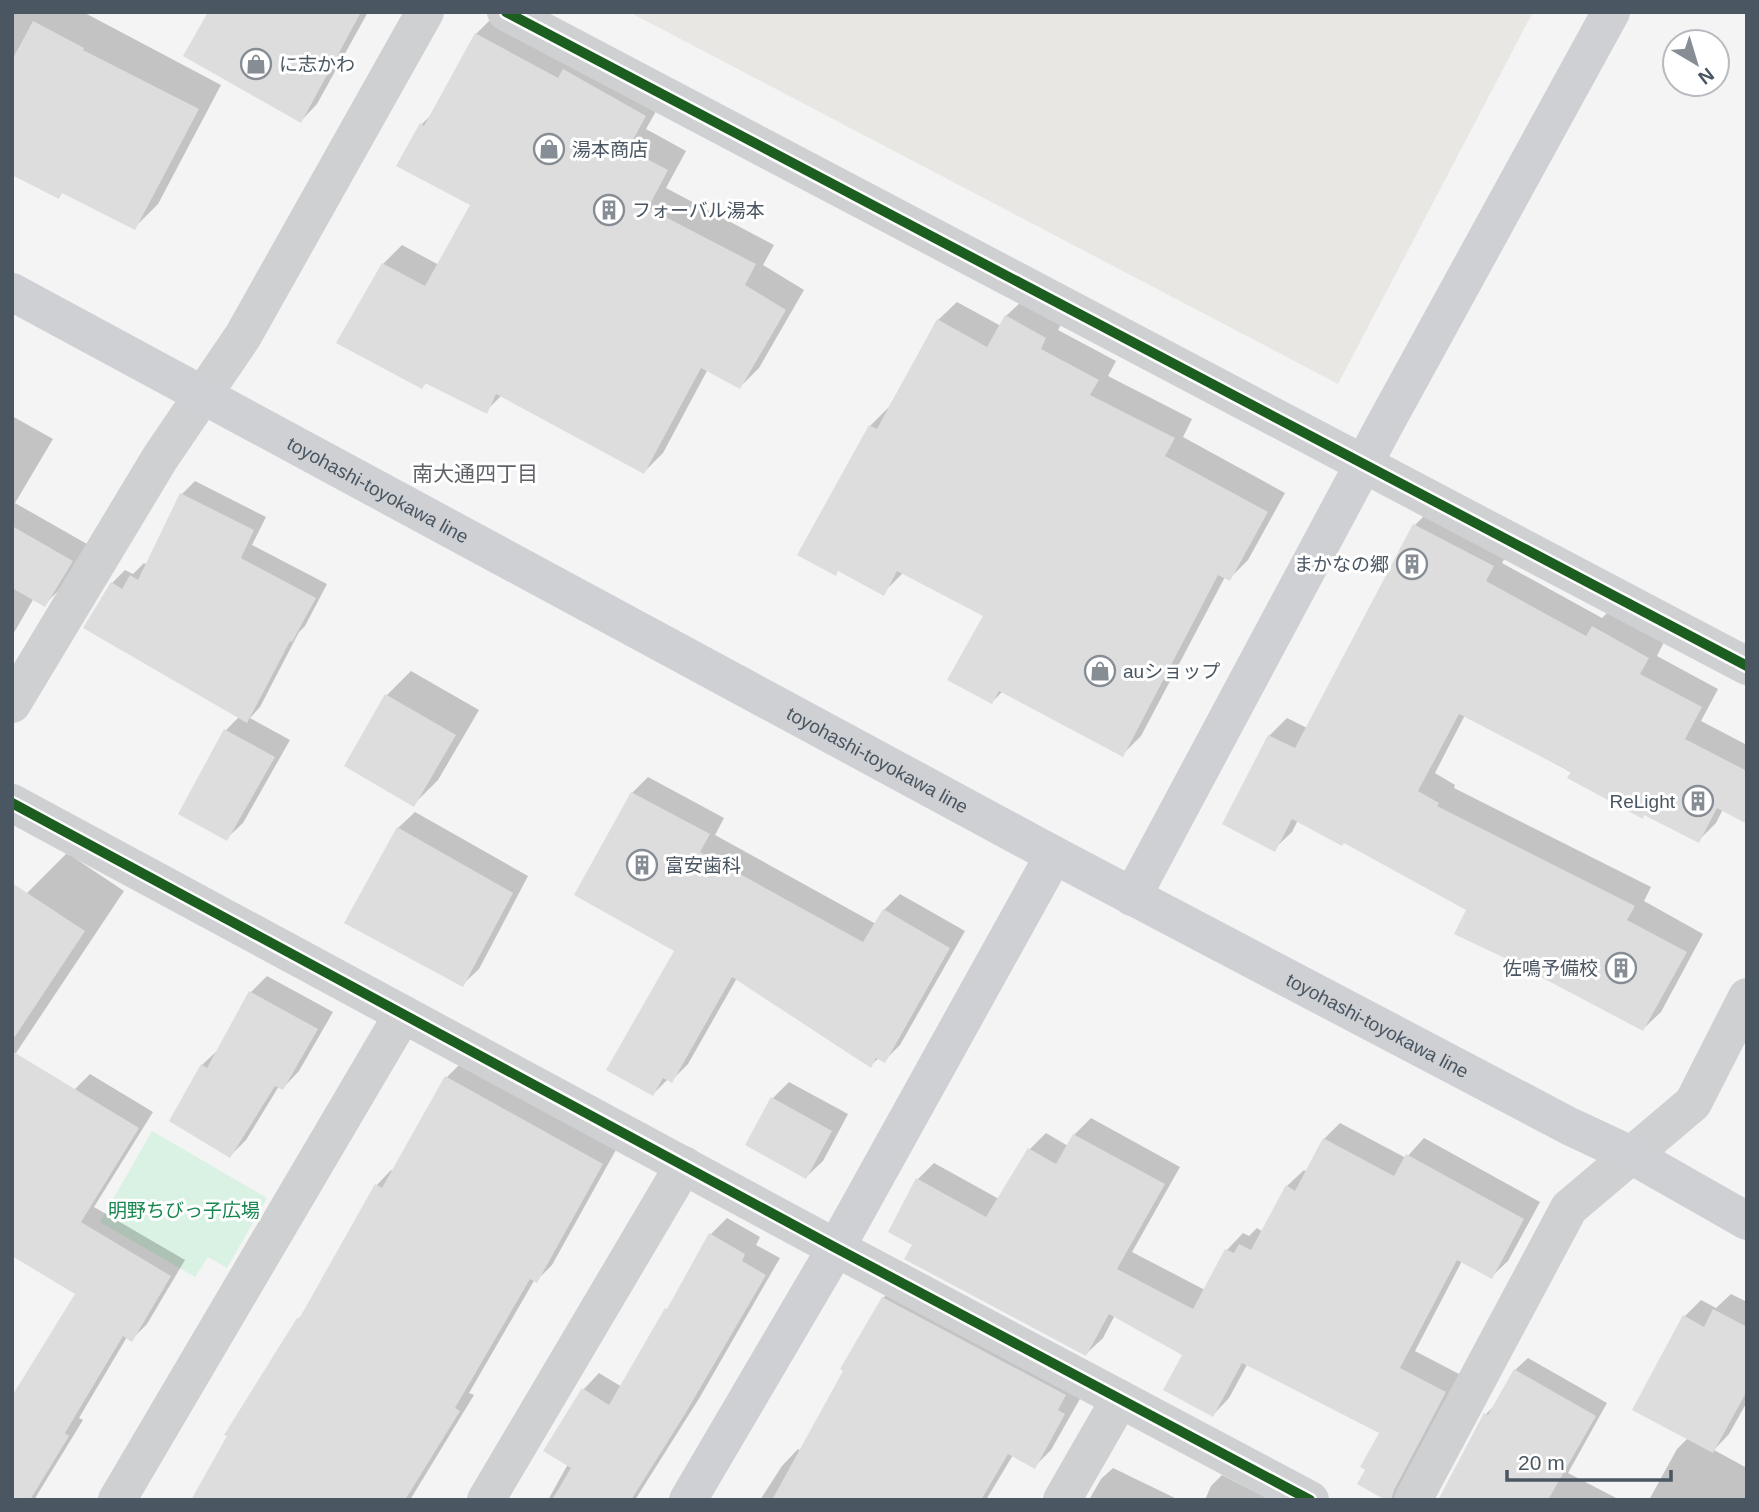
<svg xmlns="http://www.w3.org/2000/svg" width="1759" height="1512" viewBox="0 0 1759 1512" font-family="Arial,'Noto Sans JP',sans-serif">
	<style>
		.commercial { fill: #e8e7e3 }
		.green { fill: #d9f2e3 }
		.shadow { fill: #0003 }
		.building { fill: #ddddde }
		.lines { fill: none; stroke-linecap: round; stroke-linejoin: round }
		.street { stroke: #ced0d2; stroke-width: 38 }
		.secondary { stroke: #ced0d4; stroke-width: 38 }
		.cycleway-casing { stroke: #fff; stroke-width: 15 }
		.cycleway { stroke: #1b5e20; stroke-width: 10 }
		.labels { text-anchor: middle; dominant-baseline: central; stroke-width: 6; stroke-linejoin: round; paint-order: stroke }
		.poi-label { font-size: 19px; fill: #4a5661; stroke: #fff; text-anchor: start }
		.street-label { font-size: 19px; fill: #4a5661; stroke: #fff }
		.park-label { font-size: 19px; fill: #17864f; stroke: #fff }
		.neighbourhood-label { font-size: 21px; fill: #5f6368; stroke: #fff }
	</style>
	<rect width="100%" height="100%" fill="#f4f4f4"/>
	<path class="commercial" d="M629,12H1533L1338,384Z"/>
	<path class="green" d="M152,1131L267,1198L227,1268L208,1257L195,1277L100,1222Z"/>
	<g class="shadow">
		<path d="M12,12H83L221,85L158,204L134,228L64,191L58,197L12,172Z"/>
		<path d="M210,12H368L317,104L301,121Z"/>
		<path d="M495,15L664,97L646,129L686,151L666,188L774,245L763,265L804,290L759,368L740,387L708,369L663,453L644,472L502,395L486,411L427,382L422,387L339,342L383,264L402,245L439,265L472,205L421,125L433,113L476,34Z"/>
		<path d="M1025,298L1064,319L1058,330L1116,361L1108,376L1192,419L1183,437L1285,493L1248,560L1229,579L1225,577L1141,736L1122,755L1003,691L992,702L985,615L904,572L883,593L870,426L889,407L938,320L957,302L1001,326L1006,316Z"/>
		<path d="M12,416L53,439L15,503L87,544L61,588L45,604L34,598L12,636Z"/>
		<path d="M195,481L266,517L252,545L327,584L305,626L299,632L260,707L250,718L290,740L243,823L226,839V730L240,716L112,583L125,570L133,574L144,563L147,565L182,494Z"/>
		<path d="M1432,508L1510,548L1502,563L1602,618L1611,609L1665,640L1657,656L1718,689L1701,721L1747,745V822L1723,809L1716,823L1698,841L1465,715L1435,773L1455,785L1454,788L1651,887L1644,901L1703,934L1661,1012L1643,1029L1469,909L1344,842L1298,820L1292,832L1274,849L1269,736L1287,718L1307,728L1415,525Z"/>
		<path d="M411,671L479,710L438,780L414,804L387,695Z"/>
		<path d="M648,777L724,818L715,835L876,924L884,910L900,894L965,931L900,1045L884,1061L879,1058L871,1065L737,978L688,1064L671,1081L668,1079L653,1094L676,950L632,793Z"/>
		<path d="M415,812L528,876L479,969L462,985L398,828Z"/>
		<path d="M67,853L124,891L12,1059V916L27,893Z"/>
		<path d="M267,976L333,1012L299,1071L283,1088L279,1086L246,1140L230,1156L202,1065L219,1049L251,992Z"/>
		<path d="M462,1062L617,1148L552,1265L537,1280L535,1279L469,1393L474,1395L410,1500H193L298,1319L304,1313L376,1186L391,1170L393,1171L447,1077Z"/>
		<path d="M90,1074L153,1112L94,1207L185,1260L147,1324L132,1339L127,1337L79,1418L83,1420L34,1500H12L77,1294L75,1089Z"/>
		<path d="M789,1082L848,1114L823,1161L806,1177L773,1098Z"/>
		<path d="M1091,1118L1180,1167L1132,1252L1205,1290L1227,1250L1243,1233L1249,1236L1257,1228L1263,1232L1287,1186L1304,1170L1307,1172L1324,1139L1340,1123L1406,1158L1424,1138L1540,1202L1508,1261L1491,1277L1462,1261L1415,1351L1461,1375L1408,1485L1393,1500H1389L1382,1432L1248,1363L1229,1398L1213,1415L1184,1354L1115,1315L1103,1338L1086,1354L914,1245L918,1179L934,1163L999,1199L1029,1150L1046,1133L1068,1146L1074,1135Z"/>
		<path d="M727,1218L760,1237L756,1245L780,1258L700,1397L635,1500H548L568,1464L545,1450L584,1389L599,1373L622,1387L711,1234Z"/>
		<path d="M900,1282L1081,1397L1051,1450L1034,1467L1013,1455L986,1500H760L782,1466L798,1449L801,1451L883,1298Z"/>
		<path d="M1731,1294L1747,1302V1402L1729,1434L1714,1450L1747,1468V1500H1649L1677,1449L1688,1438L1685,1316L1701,1300L1716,1308Z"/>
		<path d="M1528,1358L1607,1403L1568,1473L1620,1500H1440L1486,1414L1497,1403L1515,1370Z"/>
		<path d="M1113,1468L1179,1500H1089L1101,1479Z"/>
		<path d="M1222,1475L1271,1500H1205L1211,1486Z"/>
	</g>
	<g class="building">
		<path d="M208,12H361L301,123L183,56Z"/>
		<path d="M33,21L84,48L83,50L199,109L135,230L62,193L59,199L12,175V60Z"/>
		<path d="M475,33L558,78L563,69L646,116L628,149L668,170L648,208L756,264L745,285L786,310L740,389L701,368L644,474L496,394L487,414L425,383L422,389L336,343L382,263L425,286L470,205L396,166L420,123L424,126Z"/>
		<path d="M1005,315L1046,338L1041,349L1099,380L1090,395L1175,438L1165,456L1268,512L1230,581L1218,575L1123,757L999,691L992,704L947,680L983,616L897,571L884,596L838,571L836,576L797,555L869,425L877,429L937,319L987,347Z"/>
		<path d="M180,493L254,530L241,558L316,598L292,642L290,641L247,723L83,628L111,582L122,589L130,575L138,580Z"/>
		<path d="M1413,524L1494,566L1486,581L1586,636L1592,626L1649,658L1640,674L1702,707L1685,739L1747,771V824L1717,808L1699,843L1644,815L1643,819L1567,778L1571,772L1459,714L1418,791L1439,803L1437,806L1635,906L1627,920L1687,952L1643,1031L1511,961L1454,934L1466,910L1344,843L1342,846L1292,819L1275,852L1222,824L1268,735L1295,748Z"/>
		<path d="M12,526L73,561L45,607L12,588Z"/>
		<path d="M385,694L456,735L414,807L344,766Z"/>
		<path d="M224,729L275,757L227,841L178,814Z"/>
		<path d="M631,792L710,834L700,852L863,942L883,909L950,948L885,1063L876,1058L871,1068L732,977L672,1083L663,1078L653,1096L606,1070L674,951L574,895Z"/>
		<path d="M397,827L513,893L463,987L344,923Z"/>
		<path d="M12,883L85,931L12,1041Z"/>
		<path d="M249,991L318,1029L283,1090L275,1086L230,1158L169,1121L201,1064L207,1068Z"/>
		<path d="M12,1051L139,1128L81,1222L171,1276L132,1342L123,1336L65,1433L69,1436L30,1500H12V1396L75,1294L12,1256Z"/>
		<path d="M445,1076L603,1164L537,1283L530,1279L455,1408L460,1411L405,1500H191L227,1436L224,1435L297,1318L299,1319L375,1184L382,1188Z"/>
		<path d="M771,1097L832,1131L806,1179L745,1145Z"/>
		<path d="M1073,1134L1165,1184L1117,1269L1193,1309L1225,1249L1234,1253L1239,1244L1251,1250L1286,1185L1295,1191L1323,1138L1394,1176L1406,1154L1524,1219L1492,1279L1457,1260L1400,1368L1446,1392L1394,1490L1391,1500H1385L1357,1484L1365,1470L1360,1467L1379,1433L1242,1363L1213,1417L1163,1390L1182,1355L1109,1314L1086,1356L904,1259L912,1245L888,1232L916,1178L986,1217L1028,1148L1056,1164Z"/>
		<path d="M709,1233L745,1254L742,1261L766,1275L685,1414L631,1500H552L571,1468L543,1451L582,1388L609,1405L665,1308L667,1309Z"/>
		<path d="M882,1297L1066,1395L1058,1410L1065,1414L1035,1469L1008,1454L981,1500H772L843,1371L840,1369Z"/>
		<path d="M1713,1309L1747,1327V1391L1713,1453L1632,1410L1683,1315L1704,1327Z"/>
		<path d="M1514,1369L1596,1416L1548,1500H1438L1484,1413L1488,1415Z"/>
	</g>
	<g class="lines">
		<g class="street">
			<path d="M506,12L1747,666"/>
			<path d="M12,704L160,458L243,336L425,12"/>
			<path d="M12,803L836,1248L1310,1500"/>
			<path d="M117,1500L403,1014"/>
			<path d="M486,1500L684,1165"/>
			<path d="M1062,1500L1120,1399"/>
			<path d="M1413,1500L1569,1208L1693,1103L1747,997"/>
		</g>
		<g class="secondary">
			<path id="s1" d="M12,292L1054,855L1569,1126L1631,1155L1747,1221"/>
			<path d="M1132,897L1385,424L1611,12"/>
			<path d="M688,1500L836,1248L1054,855"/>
		</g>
		<g class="cycleway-casing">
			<g id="cycleway">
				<path d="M506,12L1747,666"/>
				<path d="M12,803L836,1248L1310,1500"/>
			</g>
		</g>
		<use href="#cycleway" class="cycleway"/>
	</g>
	<defs>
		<g id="shop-ring" transform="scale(1.575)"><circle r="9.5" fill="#fff" stroke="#868d94" stroke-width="1.5"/><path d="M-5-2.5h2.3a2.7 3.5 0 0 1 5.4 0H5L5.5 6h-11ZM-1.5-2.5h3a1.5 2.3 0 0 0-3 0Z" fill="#868d94"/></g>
		<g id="building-ring" transform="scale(1.575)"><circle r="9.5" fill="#fff" stroke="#868d94" stroke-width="1.5"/><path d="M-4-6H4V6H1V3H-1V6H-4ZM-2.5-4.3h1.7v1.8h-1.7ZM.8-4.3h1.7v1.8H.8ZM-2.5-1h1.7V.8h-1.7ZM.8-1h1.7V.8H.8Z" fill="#868d94"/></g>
	</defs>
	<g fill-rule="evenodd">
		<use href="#shop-ring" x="256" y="64"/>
		<use href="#shop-ring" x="549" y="149"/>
		<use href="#building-ring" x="609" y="210"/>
		<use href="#building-ring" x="1412" y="564"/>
		<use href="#shop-ring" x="1100" y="671"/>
		<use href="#building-ring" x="1698" y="801"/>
		<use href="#building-ring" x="642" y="865"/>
		<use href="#building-ring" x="1621" y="968"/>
	</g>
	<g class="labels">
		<g class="poi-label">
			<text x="279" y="64">に志かわ</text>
			<text x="572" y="149">湯本商店</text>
			<text x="632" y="210">フォーバル湯本</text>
			<text x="1389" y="564" text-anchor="end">まかなの郷</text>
			<text x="1123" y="671">auショップ</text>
			<text x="1675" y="801" text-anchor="end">ReLight</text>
			<text x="665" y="865">富安歯科</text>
			<text x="1598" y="968" text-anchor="end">佐鳴予備校</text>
		</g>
		<g class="street-label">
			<text stroke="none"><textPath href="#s1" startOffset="416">toyohashi-toyokawa line</textPath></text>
			<text stroke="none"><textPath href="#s1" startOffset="984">toyohashi-toyokawa line</textPath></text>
			<text stroke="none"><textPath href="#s1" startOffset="1550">toyohashi-toyokawa line</textPath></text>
		</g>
		<g class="park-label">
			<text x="184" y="1210">明野ちびっ子広場</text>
		</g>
		<g class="neighbourhood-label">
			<text x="475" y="473">南大通四丁目</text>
		</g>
	</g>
	<rect width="1759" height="1512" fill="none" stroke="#4a5661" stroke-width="28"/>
	<g transform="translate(1696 63) rotate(142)"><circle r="33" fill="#ffffff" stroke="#b7bbc0" stroke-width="2"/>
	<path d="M0-5L12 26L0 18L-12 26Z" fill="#868d94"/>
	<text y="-10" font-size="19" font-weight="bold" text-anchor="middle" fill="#4a5661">N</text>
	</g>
	<path d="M1507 1470v10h164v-10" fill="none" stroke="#4a5661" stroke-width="3.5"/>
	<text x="1518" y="1470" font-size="21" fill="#4a5661" stroke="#ffffff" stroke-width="5" paint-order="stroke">20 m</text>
</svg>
